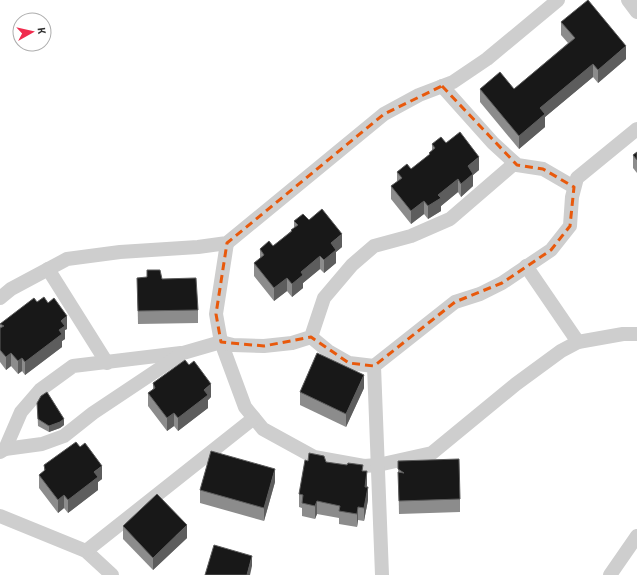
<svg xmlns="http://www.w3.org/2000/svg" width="637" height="575" viewBox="0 0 637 575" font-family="'Titillium Web',sans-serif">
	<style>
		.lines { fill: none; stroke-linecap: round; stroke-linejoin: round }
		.street { stroke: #cecece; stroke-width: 14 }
		.wall { fill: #8c8c8c }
		.shaded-wall { fill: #5d5d5d }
		.building { fill: #181818; stroke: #5d5d5d }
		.marked { fill: none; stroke: #e8590c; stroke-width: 3; stroke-dasharray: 8 5; stroke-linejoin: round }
	</style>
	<rect width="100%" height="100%" fill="#fff"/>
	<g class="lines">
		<g class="street">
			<path d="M628,0L637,12"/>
			<path d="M442,86L493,143L517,165L543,169L574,187"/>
			<path d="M227,243L216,314L221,342L245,407L263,429L314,457L364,466L378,465L432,453L516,384L561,351L578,342L623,334H637"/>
			<path d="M526,266L578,342"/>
			<path d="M48,269L107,363"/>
			<path d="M0,298L11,289L67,259L120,252L198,247L227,243L384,114L419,95L453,82L487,59L558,0"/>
			<path d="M311,337L328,351L349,363L374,366"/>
			<path d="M5,449L21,412L40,390L73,366L181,353"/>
			<path d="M0,452L5,449L42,444L64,436L93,413L183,353L221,342L233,345L264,346L292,343L311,337L324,298L352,265L374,246L411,236L450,219L515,163"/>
			<path d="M0,516L86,551L112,575"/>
			<path d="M86,551L254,418"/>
			<path d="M382,575L374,366L455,302L480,294L502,283L551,250L570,226L572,197L577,178L637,129"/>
			<path d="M610,575L637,536"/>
		</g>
	</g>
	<g class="wall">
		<path d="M561,22L626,59L598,83L593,77L545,117V127L519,149L480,102V89H514L568,43L561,35Z"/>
		<path d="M446,143L479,170L473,175V186L461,197L458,192L441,206V211L428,219L424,214L411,224L391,199V186L397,182V172L411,169L429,155V153L432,151V144Z"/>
		<path d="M637,152V173L633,168V155Z"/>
		<path d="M309,220L342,247L336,252V263L324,273L320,269L303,283V288L292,297L287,291L274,301L254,276V263L260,258V249L273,246L291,231V230L294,228V221Z"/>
		<path d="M137,278L162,279L198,310V323L138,324Z"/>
		<path d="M37,302L67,329L65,330V339L62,341V347L25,375L22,371L18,374L11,366L6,370L0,362V324Z"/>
		<path d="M153,383L211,397L208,400V408L178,431L174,426L167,431L148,406V393L153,389Z"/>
		<path d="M364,388L346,427L300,405V392Z"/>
		<path d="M37,403L64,425L60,428L49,432L38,426Z"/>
		<path d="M308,461L326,462L363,471L367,484V487L368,500L364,521L358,520L357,527L339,524V518L317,514L315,519L302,516V508L299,507V494Z"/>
		<path d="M398,461L460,499V512L399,514Z"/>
		<path d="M44,465L102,479L98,482V490L68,513L64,508L58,513L39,488V475L44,471Z"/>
		<path d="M275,482L264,521L200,503V490Z"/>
		<path d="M123,526L187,538L153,570L123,539Z"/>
	</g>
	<g class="shaded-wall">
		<path d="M626,46V59L598,83V70Z"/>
		<path d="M593,64V77L545,117V127L519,149V136L540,108Z"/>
		<path d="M479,157V170L473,175V186L461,197V184L468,166Z"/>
		<path d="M458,179V192L441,206V211L428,219V206L438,195Z"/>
		<path d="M424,201V214L411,224V211Z"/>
		<path d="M342,234V247L336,252V263L324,273V260L331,243Z"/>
		<path d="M320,256V269L303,283V288L292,297V284L301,272Z"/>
		<path d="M287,278V291L274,301V288Z"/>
		<path d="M67,316V329L65,330V339L62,341V347L25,375V362L59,330L61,321Z"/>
		<path d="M11,353V366L6,370V357Z"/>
		<path d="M22,358V371L18,374V361Z"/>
		<path d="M364,375V388L346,427V414Z"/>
		<path d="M211,384V397L208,400V408L178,431V418L204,390Z"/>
		<path d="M174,413V426L167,431V418Z"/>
		<path d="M64,419V425L60,428L49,432V426Z"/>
		<path d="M102,466V479L98,482V490L68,513V500L94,472Z"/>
		<path d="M275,469V482L264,521V508Z"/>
		<path d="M367,471V484L365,500V487Z"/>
		<path d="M368,487V500L364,521V508Z"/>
		<path d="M64,495V508L58,513V500Z"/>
		<path d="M317,501V514L315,519V506Z"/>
		<path d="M358,507V520L357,527V514Z"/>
		<path d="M187,525V538L153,570V558Z"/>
		<path d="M252,556V566L250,575H247Z"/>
	</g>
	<g class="building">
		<path d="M588,0L626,46L598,70L593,64L540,108L545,114L519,136L480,89L500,72L514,89L575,38L561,22Z"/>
		<path d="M460,132L479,157L468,166L473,174L461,184L458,179L438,195L441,198L428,206L424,201L411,211L391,186L402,178L397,172L407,164L411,169L430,154L429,153L435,148L432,144L441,137L446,143Z"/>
		<path d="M637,152V160L633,155Z"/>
		<path d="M322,209L342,234L331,243L336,250L324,260L320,256L301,272L303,275L292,284L287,278L274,288L254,263L264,255L260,249L269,241L273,246L292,231L291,230L298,225L294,221L303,214L309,220Z"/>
		<path d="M147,270H160L162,279L196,278L198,310L138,311L137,278L147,277Z"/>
		<path d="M44,297L48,303L54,298L67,316L61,321L65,326L59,330L62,334L25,362L22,358L18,361L11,353L6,357L0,350V328L4,326L0,324L34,298L37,302Z"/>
		<path d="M317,353L364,375L346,414L300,392Z"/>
		<path d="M185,360L189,365L194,361L211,384L204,390L208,395L178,418L174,413L167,418L148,393L155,388L153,383Z"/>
		<path d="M47,392L64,419L60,422L49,426L38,419L37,403L41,396Z"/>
		<path d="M76,442L80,447L85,443L102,466L94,472L98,477L68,500L64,495L58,500L39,475L45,470L44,465Z"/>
		<path d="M211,451L275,469L264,508L200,490Z"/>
		<path d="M309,453L324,456L326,462L347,465L348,463L363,465L362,471H367L365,487H368L364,508L358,507L357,514L339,511L340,506L317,501L315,506L302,503L303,495L299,494L305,460L308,461Z"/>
		<path d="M459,459L460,499L399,501L398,472L404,473L398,469V461Z"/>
		<path d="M157,494L187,525L153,558L123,526Z"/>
		<path d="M214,545L252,556L247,575H205Z"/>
	</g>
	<path class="marked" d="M442,86L517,165L543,169L574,187L570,226L551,250L502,283L455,302L374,366L349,363L311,337L264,346L221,342L216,314L227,243L384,114Z"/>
	<g transform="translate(32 32) rotate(82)"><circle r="19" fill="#ffffff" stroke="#adadad"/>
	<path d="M0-3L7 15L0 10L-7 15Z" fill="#f02c4e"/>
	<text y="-6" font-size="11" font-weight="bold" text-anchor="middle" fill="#313131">K</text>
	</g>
</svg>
